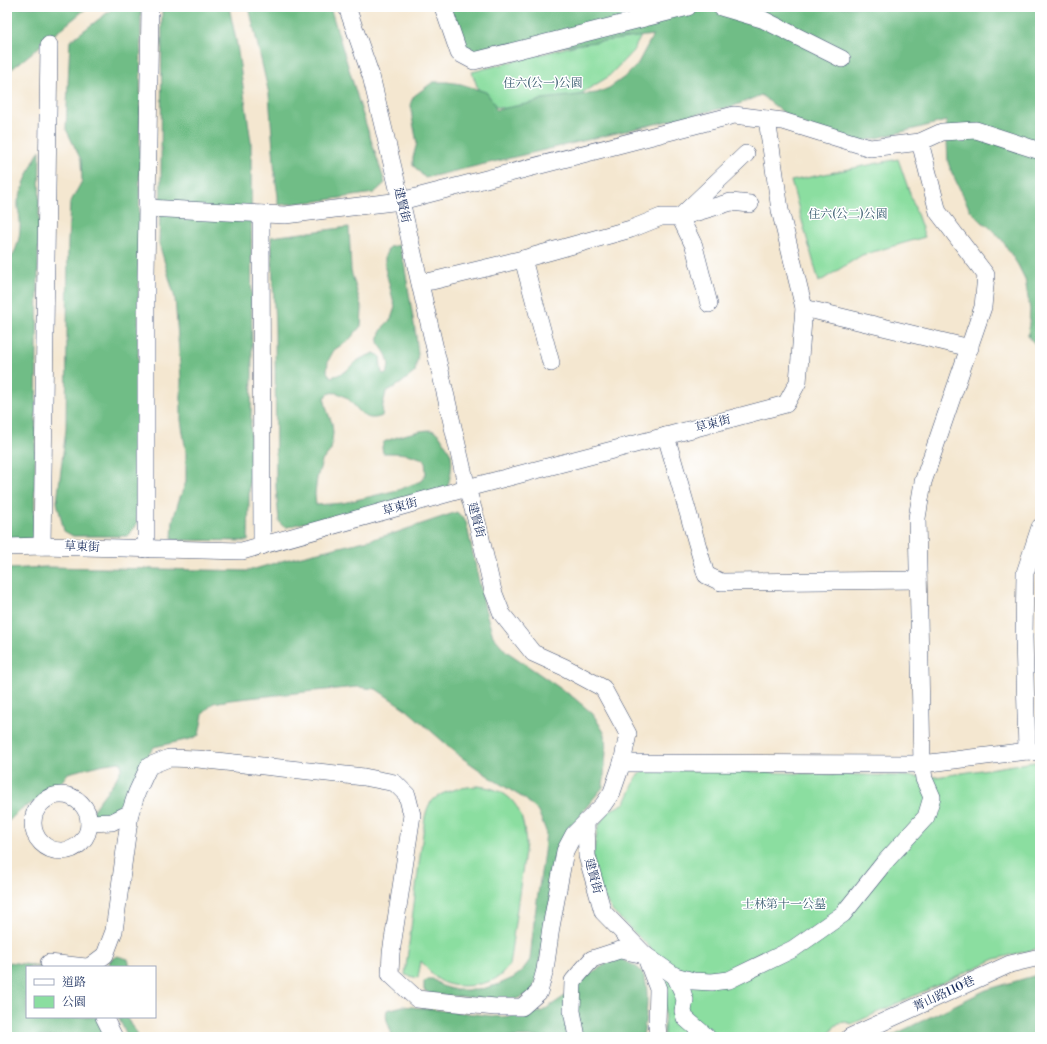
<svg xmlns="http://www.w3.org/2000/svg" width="1047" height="1044" viewBox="0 0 1047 1044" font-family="'Libre Bodoni','Noto Serif TC',serif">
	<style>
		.green { fill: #8bdea0; stroke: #53867f }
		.forest { fill: #70bd86; stroke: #467672 }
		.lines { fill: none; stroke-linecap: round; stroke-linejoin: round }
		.minor-casing { stroke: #3c4b6f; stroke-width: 18 }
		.minor { stroke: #fff; stroke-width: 17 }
		.labels { text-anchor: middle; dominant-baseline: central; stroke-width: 3; stroke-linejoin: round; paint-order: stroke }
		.park-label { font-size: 12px; fill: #375b6e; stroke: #fff }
		.street-label { font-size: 12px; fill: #1b2f5e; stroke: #fff }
	</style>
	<rect width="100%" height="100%" fill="#fff"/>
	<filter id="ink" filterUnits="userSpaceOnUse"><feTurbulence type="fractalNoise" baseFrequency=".025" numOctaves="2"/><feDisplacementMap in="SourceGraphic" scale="8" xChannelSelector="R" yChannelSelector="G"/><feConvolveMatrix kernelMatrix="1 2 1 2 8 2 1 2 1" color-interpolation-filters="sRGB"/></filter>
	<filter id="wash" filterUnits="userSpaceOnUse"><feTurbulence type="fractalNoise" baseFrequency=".012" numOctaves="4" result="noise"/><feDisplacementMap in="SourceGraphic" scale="16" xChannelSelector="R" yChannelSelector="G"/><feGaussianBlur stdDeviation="0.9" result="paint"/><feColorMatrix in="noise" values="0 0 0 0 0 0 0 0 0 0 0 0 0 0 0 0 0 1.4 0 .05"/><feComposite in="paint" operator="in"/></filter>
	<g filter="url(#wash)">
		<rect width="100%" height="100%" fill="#f4e7d0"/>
		<g class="green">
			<path d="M646,27L633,51L608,77L549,113L520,111L478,104V89L472,72Z"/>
			<path d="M898,159L925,237L862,255L819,282L791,181Z"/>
			<path d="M1034,762L1040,763V948L995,959L852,1024L846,1022L839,1023L834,1027L831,1032L820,1037H664L666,963L613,912L596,884L593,856L598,827L607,812L625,803L638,774L647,769L936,777Z"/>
			<path d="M478,786C483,787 488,787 493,789C519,797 524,819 526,844L509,966C506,969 504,972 501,975C488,986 454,990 441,981C432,976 427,968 421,961L418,978L405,975L425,817C426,813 427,809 429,805C437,791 463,787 478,786Z"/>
		</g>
		<g class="forest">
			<path d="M7,7H88L7,73Z"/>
			<path d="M115,7H141L137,524L128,536H73L64,531L57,502L66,429L68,242L70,203L82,181L81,160L66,129L70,41Z"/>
			<path d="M162,7H229L237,45L251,142L252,374L248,541L172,540L173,520L179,500L186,482V452L181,420V378L175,298L159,243L161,179Z"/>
			<path d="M249,7H330L362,112L385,183L374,193L319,201L278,205V196L275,176L269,94Z"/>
			<path d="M449,7H1040V350L1028,336L1030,310L1025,279L1018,265L1002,240L988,226L982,222L970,210L955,179L951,171L948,162L946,121L849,145L793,120L761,95L729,108L719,109L425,178L413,165V158L415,150L417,143L412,117L411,102L414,96L433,82H447L461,84L486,92L494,103L496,110L536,102L542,99L597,93L609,88L626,76L637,65L653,35L467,58Z"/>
			<path d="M40,150L34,540H7V264C17,252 21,236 20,220C20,214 17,208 18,202C18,199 20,196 21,193C26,177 32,164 40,150Z"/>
			<path d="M349,227L351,271L362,309L361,326L349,340L334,350L328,361L327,372L331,377L338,375L346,371L354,363L362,358L374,353L380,356L381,368L382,373L385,374L387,373C392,361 385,352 378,343L380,333L384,326L391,319L395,307L385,268V256L389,247L399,245L404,263L416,336L418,354L415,372L400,384L386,392L383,404L382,416C378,418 371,419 367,417C355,411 351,396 337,393C331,392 328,393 324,398L328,413L332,423L333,433L331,450L322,461L317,478L315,494L316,505L343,503L398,490L421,481L426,474L425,460C409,453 400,453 383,453L382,447L384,442C393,438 426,427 434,431C439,432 441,438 444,442C446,446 450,451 451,455C453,467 450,478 447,489L412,498L298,524C289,526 284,531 279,521L276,487L275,327L271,237Z"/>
			<path d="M457,512L466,522L485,609L493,636L506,651L573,697L593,714L605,734L606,752L603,787L584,810L557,866L536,981L531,993L516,999L479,998L430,994L424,990V982L427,979H433L442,986L456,990H477L497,985L513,978L521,972L530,960L534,922L544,852L546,831L538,811L525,799L494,780L461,757L407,710L376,689L357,687L314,691L230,700L213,703L203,714L199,735L190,739L154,747L145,760L125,809L97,819L92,813L97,804L116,779L122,767L120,762L104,764L68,773L60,784L46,796L21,809L7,823V569L46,567L157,569L248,571L285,560L369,540L395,533Z"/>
			<path d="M117,956L128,959L130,967H109L110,960Z"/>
			<path d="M619,958C624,961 635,965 639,969C653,982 645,1020 643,1037H392C391,1027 384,1020 387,1010L403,1006L501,1017L541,1012L562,998L591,973L613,960Z"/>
			<path d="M9,962L44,967H27V1017H101L108,1037H7V985Z"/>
			<path d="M1040,974V1037H889L986,990Z"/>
			<path d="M118,1017H126L139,1037H128Z"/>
		</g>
	</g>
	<g filter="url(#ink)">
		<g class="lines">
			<g class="minor-casing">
				<g id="minor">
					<path d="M347,7L371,76L401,201L467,488L478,526L493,591L502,614L533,653L564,667L603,688L628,734L622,763L612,792L603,805L586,822L587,856L603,912L645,955L675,976L693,981L712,982L729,980L793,949L843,914L884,863L926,817L932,797L924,779L922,764L917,518L923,482L983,307L986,275L938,212L920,142"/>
					<path d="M443,7L459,53L474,61L688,7"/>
					<path d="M721,7L762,19L842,59"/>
					<path d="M147,208L285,215L401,201L734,115L783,121L870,148L920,142L942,132L976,130L1040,151"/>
					<path d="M261,214L262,546"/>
					<path d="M523,259L551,363"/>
					<path d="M420,282L432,281L523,259L631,229L661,217H680L731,202L750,204"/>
					<path d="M709,304L694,246L680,217L746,154"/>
					<path d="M804,308L970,348"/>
					<path d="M666,436L706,575L721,582L918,580"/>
					<path d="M42,546L49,45"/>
					<path d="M7,547L42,546L242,551L467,488L666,436L786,404L798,382L804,308L780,210L767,119"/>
					<path d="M146,549V275L150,7"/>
					<path d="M1027,751L1024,637L1025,573L1040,527"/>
					<path d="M622,763L922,764L1027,751L1040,752"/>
					<circle cx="61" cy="823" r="28"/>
					<path d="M89,823L112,822L130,813L137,792L149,766L169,758L198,759L364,777L395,783L407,795L412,815L391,953L390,974L417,999L495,1007H522L539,992L545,970L551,927L565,851L574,834L586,822"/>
					<path d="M645,955L658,989L657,1024L658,1037"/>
					<path d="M49,963L86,967"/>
					<path d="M89,967L105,955L114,931L130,813"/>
					<path d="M675,976L682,991L685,1000L683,1011L685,1018L707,1037"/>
					<path d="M104,1017L114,1037"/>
					<path d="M577,1037L572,1011L573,981L592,959L620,950L645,955"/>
					<path d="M850,1037L1010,964L1040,957"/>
				</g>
			</g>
			<use href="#minor" class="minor"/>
		</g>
	</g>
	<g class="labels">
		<g class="park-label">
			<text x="543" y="83">住六(公一)公園</text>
			<text x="848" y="214">住六(公二)公園</text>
			<text x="784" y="904">士林第十一公墓</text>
		</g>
		<g class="street-label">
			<text transform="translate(402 205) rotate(77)">建賢街</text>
			<text transform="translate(713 424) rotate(-15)">草東街</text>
			<text transform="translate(400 507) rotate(-16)">草東街</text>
			<text transform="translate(476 520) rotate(75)">建賢街</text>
			<text transform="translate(82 547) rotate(2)">草東街</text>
			<text transform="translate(593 876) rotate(75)">建賢街</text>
			<text transform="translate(944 994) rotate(-25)">菁山路110巷</text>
		</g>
	</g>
	<rect width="1047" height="1044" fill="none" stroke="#fff" stroke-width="24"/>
	<rect x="26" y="966" width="130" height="52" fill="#ffffff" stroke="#a4acbf"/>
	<rect x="34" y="979" width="20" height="6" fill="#ffffff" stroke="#a4acbf"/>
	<text x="62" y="986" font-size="12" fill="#1b2f5e">道路</text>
	<rect x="34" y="996" width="20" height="12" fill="#8bdea0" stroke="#a4acbf"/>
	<text x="62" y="1006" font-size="12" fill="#1b2f5e">公園</text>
</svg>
